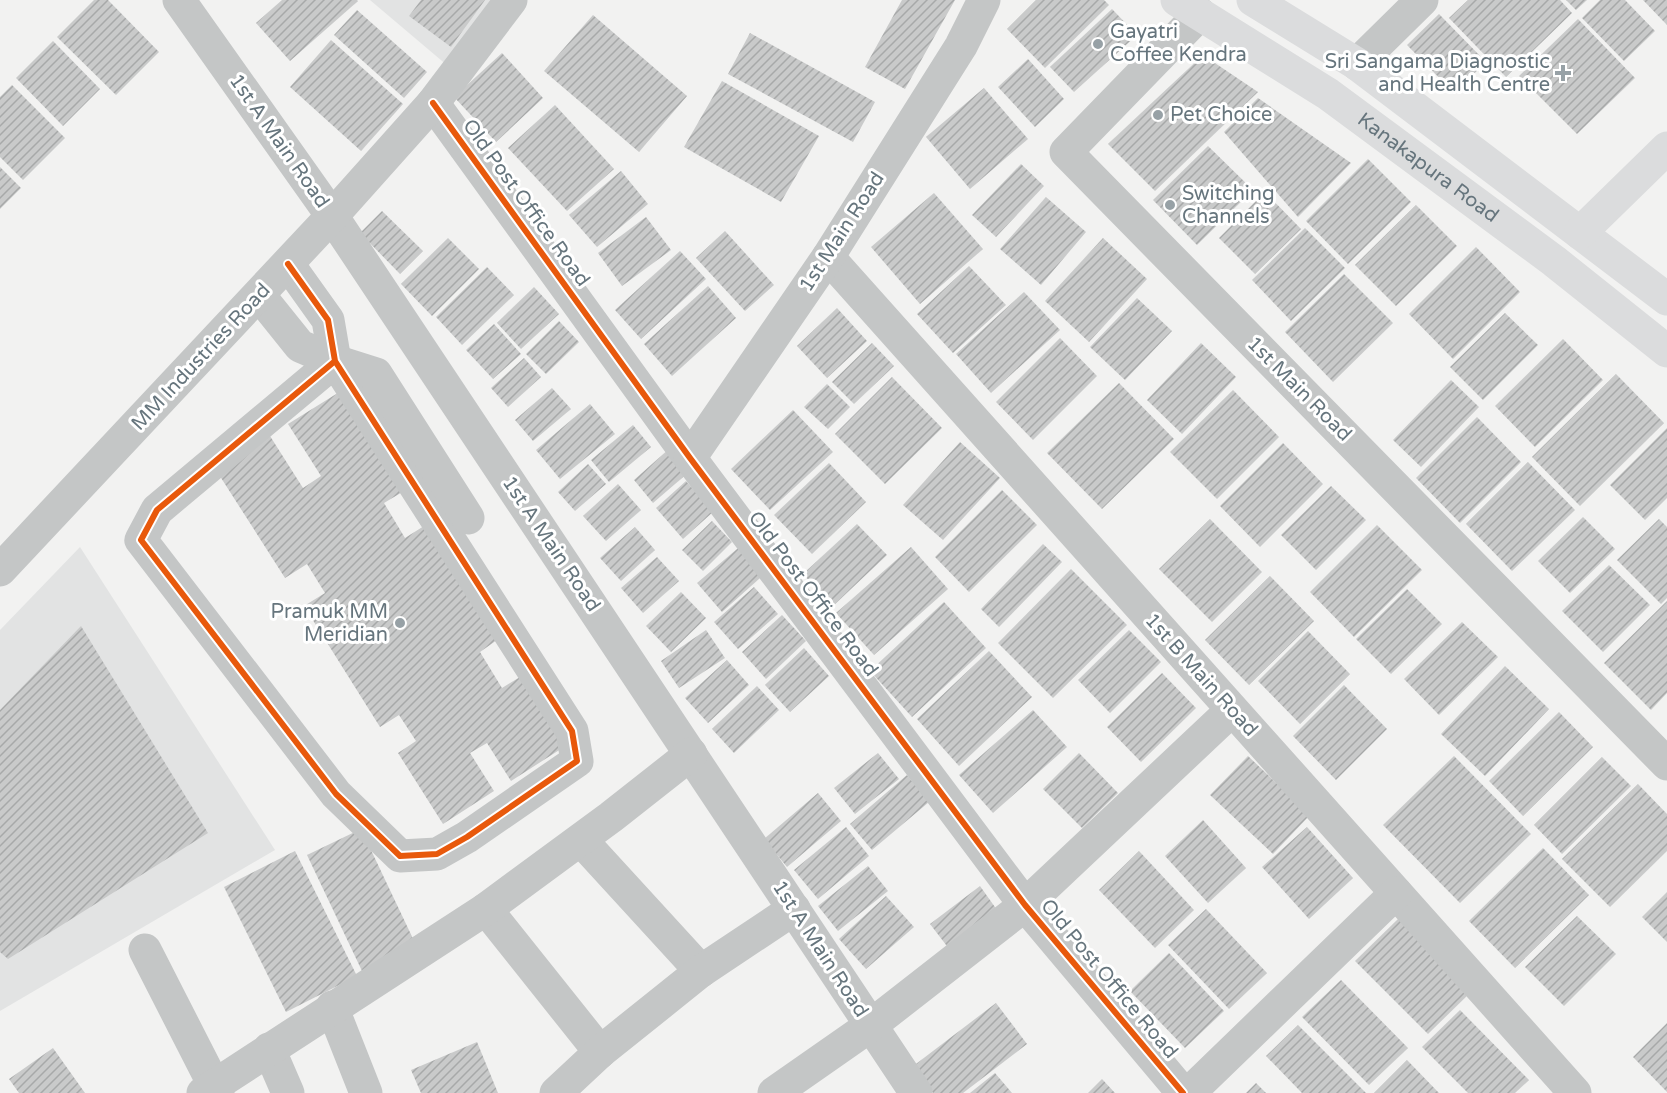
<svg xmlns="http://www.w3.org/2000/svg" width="1667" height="1093" viewBox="0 0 1667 1093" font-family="'Varela Round',sans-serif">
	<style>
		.built { fill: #e2e3e3 }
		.building { fill: url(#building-hatch) }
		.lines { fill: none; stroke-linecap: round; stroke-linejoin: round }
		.minor { stroke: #c4c6c6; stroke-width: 33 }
		.major { stroke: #dbdcdd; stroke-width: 33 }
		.cycleway-casing { stroke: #fff; stroke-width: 10 }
		.cycleway { stroke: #e8590c; stroke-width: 6 }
		.poi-dot { fill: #97a1a6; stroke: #fff; stroke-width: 2 }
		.labels { text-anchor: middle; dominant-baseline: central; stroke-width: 6; stroke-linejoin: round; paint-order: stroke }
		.poi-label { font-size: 20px; fill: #66757d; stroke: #fff; text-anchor: start }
		.street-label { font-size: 20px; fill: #66757d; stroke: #fff }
	</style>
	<defs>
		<pattern id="building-hatch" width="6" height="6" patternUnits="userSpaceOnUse" patternTransform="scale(1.5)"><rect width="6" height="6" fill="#c9caca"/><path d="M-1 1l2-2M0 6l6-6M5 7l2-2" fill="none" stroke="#a7a9a9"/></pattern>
	</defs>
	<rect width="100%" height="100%" fill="#f2f2f1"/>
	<g class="built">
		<path d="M370,0H495L448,66Z"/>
		<path d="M80,547L275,850L0,1011V630Z"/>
	</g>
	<g class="building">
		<path d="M94,0H108L159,52L116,95L57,37Z"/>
		<path d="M282,0H357L358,1L290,61L256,23Z"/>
		<path d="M421,0H485L451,47L409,16Z"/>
		<path d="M902,0H955L905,89L865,67Z"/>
		<path d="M1036,0H1104L1109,5L1045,68L1007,29Z"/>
		<path d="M1468,0H1560L1572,13L1506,77L1449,18Z"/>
		<path d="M1566,0H1587L1576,10Z"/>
		<path d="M1600,0H1625L1655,31L1624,61L1582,18Z"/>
		<path d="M1643,0H1667V25Z"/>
		<path d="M1112,9L1137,35L1074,92L1050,67Z"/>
		<path d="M357,10L427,72L404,98L334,35Z"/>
		<path d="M1439,14L1486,62L1454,93L1407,45Z"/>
		<path d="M593,15L687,96L639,152L544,71Z"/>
		<path d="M1578,19L1635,78L1577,134L1519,76Z"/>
		<path d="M750,33L875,102L853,142L728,74Z"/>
		<path d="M331,40L403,104L361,151L290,87Z"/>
		<path d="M53,41L100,89L63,126L16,78Z"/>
		<path d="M502,53L543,98L496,142L454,97Z"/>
		<path d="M1203,55L1258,92L1155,191L1108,144Z"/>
		<path d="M1028,59L1064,99L1035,127L998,87Z"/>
		<path d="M722,81L819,136L781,202L684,147Z"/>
		<path d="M12,85L65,138L23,180L0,157V97Z"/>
		<path d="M984,88L1028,139L970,189L926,137Z"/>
		<path d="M1258,98L1351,163L1298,217L1224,132Z"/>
		<path d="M555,105L614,169L567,211L508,148Z"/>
		<path d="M1208,146L1253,190L1197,245L1153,200Z"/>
		<path d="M1368,159L1411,202L1348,264L1306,221Z"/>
		<path d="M1021,164L1044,186L996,237L972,215Z"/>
		<path d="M0,167L21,188L0,209Z"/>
		<path d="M621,171L648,204L597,247L569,215Z"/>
		<path d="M1265,192L1301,229L1255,274L1219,238Z"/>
		<path d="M934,193L983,249L920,304L871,247Z"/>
		<path d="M1046,197L1086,232L1041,285L1000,249Z"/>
		<path d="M1416,205L1457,246L1396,306L1355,265Z"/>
		<path d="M382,211L423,251L400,274L360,233Z"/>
		<path d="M646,217L671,250L622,286L598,253Z"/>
		<path d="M1305,228L1345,268L1291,321L1252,280Z"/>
		<path d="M725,231L774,285L745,311L696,258Z"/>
		<path d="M448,238L479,269L432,316L401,284Z"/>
		<path d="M1103,238L1147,279L1089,342L1045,301Z"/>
		<path d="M1476,247L1520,292L1453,359L1409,314Z"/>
		<path d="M680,251L706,279L641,339L615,310Z"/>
		<path d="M969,266L1006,305L953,353L917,314Z"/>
		<path d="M487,267L514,295L462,345L436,317Z"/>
		<path d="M1344,274L1393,323L1333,382L1285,332Z"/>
		<path d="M708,286L736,318L672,376L644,344Z"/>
		<path d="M534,287L559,314L521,349L497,323Z"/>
		<path d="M1024,292L1060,330L991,393L956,354Z"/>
		<path d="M1137,298L1172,331L1125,380L1090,347Z"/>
		<path d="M837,308L867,341L827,378L797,346Z"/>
		<path d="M1505,313L1538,345L1483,400L1450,367Z"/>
		<path d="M559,321L579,342L546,374L526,354Z"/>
		<path d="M494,324L521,354L493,379L466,350Z"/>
		<path d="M1060,338L1097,376L1033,440L996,402Z"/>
		<path d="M1563,339L1603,380L1535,447L1495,406Z"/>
		<path d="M872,343L894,366L854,404L832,382Z"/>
		<path d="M1201,343L1236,377L1182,434L1147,400Z"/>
		<path d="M524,358L541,377L508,407L491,388Z"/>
		<path d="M1616,374L1664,423L1580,506L1532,457Z"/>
		<path d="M892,377L942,428L885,484L835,434Z"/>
		<path d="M1451,380L1479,407L1421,467L1393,440Z"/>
		<path d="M1119,383L1174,439L1102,509L1047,453Z"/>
		<path d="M827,384L850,407L828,429L804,407Z"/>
		<path d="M552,388L571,409L533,441L515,420Z"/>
		<path d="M1233,390L1279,437L1217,499L1170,452Z"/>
		<path d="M341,391L404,491L384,503L405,538L424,526L497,640L480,652L502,688L520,677L564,747L511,781L487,743L470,753L494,791L443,824L398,753L416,741L399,715L380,727L304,606L325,593L307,564L285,578L216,470L270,436L303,488L321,476L288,424Z"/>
		<path d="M590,404L615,434L560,479L536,450Z"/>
		<path d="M793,410L833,452L770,510L731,469Z"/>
		<path d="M1477,417L1521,462L1460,523L1416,478Z"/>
		<path d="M633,425L651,447L609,482L591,460Z"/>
		<path d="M1667,428V498L1645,520L1610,485Z"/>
		<path d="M960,442L1000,478L943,540L903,505Z"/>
		<path d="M1283,443L1323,484L1260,547L1220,506Z"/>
		<path d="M669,449L689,472L653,503L634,480Z"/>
		<path d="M1528,462L1575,510L1512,571L1466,524Z"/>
		<path d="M829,463L866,502L812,554L774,515Z"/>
		<path d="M588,464L606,484L575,511L558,492Z"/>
		<path d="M686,481L713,512L683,539L656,508Z"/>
		<path d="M618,484L641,510L606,541L583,516Z"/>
		<path d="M1331,486L1366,520L1316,570L1281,535Z"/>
		<path d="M1002,490L1037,525L969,592L935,557Z"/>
		<path d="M1583,517L1615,549L1570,593L1538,561Z"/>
		<path d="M1210,519L1262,572L1212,622L1159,569Z"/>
		<path d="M1659,519L1667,527V598L1661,604L1617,560Z"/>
		<path d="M712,521L732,542L703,571L682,550Z"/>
		<path d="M857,524L887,555L833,606L803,574Z"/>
		<path d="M1377,525L1422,570L1354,637L1310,592Z"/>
		<path d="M635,527L655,550L621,581L600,558Z"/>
		<path d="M744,543L768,571L722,612L697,583Z"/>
		<path d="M1043,544L1062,562L999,627L981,609Z"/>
		<path d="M911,547L948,589L874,655L836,613Z"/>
		<path d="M657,557L679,581L643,613L621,588Z"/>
		<path d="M1609,565L1650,605L1603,652L1562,611Z"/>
		<path d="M1071,569L1127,625L1053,698L998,643Z"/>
		<path d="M1270,576L1314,621L1249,685L1205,640Z"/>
		<path d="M754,587L778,614L738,649L714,622Z"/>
		<path d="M1407,589L1442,624L1391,674L1356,639Z"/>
		<path d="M681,592L706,618L671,652L646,626Z"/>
		<path d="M1667,601V693L1651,710L1604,663Z"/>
		<path d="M944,602L986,648L912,717L870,671Z"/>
		<path d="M782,615L806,641L766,679L742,652Z"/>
		<path d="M1462,622L1498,657L1439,715L1404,679Z"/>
		<path d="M81,626L208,833L8,959L0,952V710Z"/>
		<path d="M706,630L725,658L679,688L661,661Z"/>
		<path d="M1129,630L1161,662L1110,713L1078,680Z"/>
		<path d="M1308,631L1350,674L1300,724L1258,681Z"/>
		<path d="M804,648L829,676L790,712L765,685Z"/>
		<path d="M989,651L1032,697L959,766L917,719Z"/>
		<path d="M727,660L749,685L708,723L685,698Z"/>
		<path d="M1505,666L1549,709L1485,776L1441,734Z"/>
		<path d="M1162,673L1196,708L1141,762L1107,727Z"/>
		<path d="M1344,685L1387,729L1336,780L1293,736Z"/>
		<path d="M757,686L779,710L734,753L712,729Z"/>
		<path d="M1033,710L1067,747L993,813L959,775Z"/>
		<path d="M1559,712L1593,747L1523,816L1489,781Z"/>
		<path d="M878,753L899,779L855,814L834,788Z"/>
		<path d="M1079,753L1118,793L1082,828L1043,789Z"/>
		<path d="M1248,756L1310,815L1273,854L1210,795Z"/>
		<path d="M1454,756L1531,834L1460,903L1383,825Z"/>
		<path d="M1602,757L1631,786L1562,854L1534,825Z"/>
		<path d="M907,775L929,802L872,850L850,824Z"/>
		<path d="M1638,784L1667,814V851L1610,907L1562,859Z"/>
		<path d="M818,793L841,821L787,867L764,839Z"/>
		<path d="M1203,820L1246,868L1208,903L1165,856Z"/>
		<path d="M846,827L869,856L818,899L794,870Z"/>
		<path d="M1307,827L1353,878L1309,919L1262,867Z"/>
		<path d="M361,829L416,945L362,971L307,855Z"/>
		<path d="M1543,848L1589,895L1515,968L1469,921Z"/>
		<path d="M295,851L357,976L286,1012L224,887Z"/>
		<path d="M1139,851L1194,910L1155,948L1099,890Z"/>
		<path d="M868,866L888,891L838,931L818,906Z"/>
		<path d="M980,886L1002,917L953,954L930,924Z"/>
		<path d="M1667,892V942L1642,917Z"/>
		<path d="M886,896L914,927L866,969L839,939Z"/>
		<path d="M1206,909L1267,973L1229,1009L1168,945Z"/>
		<path d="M1577,916L1616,954L1564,1006L1525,967Z"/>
		<path d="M1398,919L1471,992L1428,1034L1355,961Z"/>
		<path d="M1169,953L1224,1011L1185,1048L1130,991Z"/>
		<path d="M1341,980L1408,1048L1369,1085L1302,1017Z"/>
		<path d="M996,1003L1027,1044L963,1093H933L912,1067Z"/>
		<path d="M1460,1010L1529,1080L1515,1093H1468L1422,1047Z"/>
		<path d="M1667,1023V1092L1633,1057Z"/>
		<path d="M1298,1025L1366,1093H1302L1266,1056Z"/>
		<path d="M477,1042L498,1093H421L411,1070Z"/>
		<path d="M53,1048L85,1093H19L9,1079Z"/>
		<path d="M1407,1060L1439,1093H1374Z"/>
		<path d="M995,1073L1012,1093H970Z"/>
		<path d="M1102,1079L1115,1093H1088Z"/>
		<path d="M1256,1083L1266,1093H1246Z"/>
	</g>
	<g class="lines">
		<g class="minor">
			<path d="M179,0L332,216L916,1093"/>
			<path d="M1200,14L1066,152L1667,764"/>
			<path d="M1357,64L1422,0"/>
			<path d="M433,103L690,458L1025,905L1183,1093"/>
			<path d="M828,257L1575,1093"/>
			<path d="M288,264L328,320L335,361L572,731L577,761L467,837L437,854L400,856L336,794L141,540L157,510L335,361"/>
			<path d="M259,295L300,346L335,361L376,374L468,518"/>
			<path d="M690,458L828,257L961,46L984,0"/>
			<path d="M0,570L332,216L433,103L511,0"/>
			<path d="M581,840L701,971"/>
			<path d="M486,909L600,1052"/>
			<path d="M145,950L218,1093"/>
			<path d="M332,1007L366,1093"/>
			<path d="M269,1049L288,1093"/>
			<path d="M203,1093L486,909L611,817L691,754"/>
			<path d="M556,1093L600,1052L701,971L794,909"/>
			<path d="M774,1093L870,1026L1025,905L1232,710"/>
			<path d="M1189,1093L1396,893"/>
		</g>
		<g class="major">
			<path id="s1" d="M1177,0L1328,94L1554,261L1667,351"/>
			<path d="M1253,0L1357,64L1667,299"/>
			<path d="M1580,233L1667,148"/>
		</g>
		<g class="cycleway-casing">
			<g id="cycleway">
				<path d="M433,103L690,458L1025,905L1183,1093"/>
				<path d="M288,264L328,320L335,361L572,731L577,761L467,837L437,854L400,856L336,794L141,540L157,510L335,361"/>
			</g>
		</g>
		<use href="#cycleway" class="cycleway"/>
	</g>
	<g class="poi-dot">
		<circle cx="1098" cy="44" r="6"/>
		<path d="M1560 64h6v6h6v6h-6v6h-6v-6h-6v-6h6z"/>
		<circle cx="1158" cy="115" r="6"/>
		<circle cx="1170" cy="205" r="6"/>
		<circle cx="400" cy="623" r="6"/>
	</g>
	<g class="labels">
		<g class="poi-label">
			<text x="1110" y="32">Gayatri<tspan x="1110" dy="23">Coffee Kendra</tspan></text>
			<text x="1550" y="62" text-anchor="end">Sri Sangama Diagnostic<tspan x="1550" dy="23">and Health Centre</tspan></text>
			<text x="1170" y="115">Pet Choice</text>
			<text x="1182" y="194">Switching<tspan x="1182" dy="23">Channels</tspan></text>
			<text x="388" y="612" text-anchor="end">Pramuk MM<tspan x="388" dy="23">Meridian</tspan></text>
		</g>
		<g class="street-label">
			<text transform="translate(279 141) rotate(55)">1st A Main Road</text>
			<text stroke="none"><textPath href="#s1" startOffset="302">Kanakapura Road</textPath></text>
			<text transform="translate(526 203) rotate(54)">Old Post Office Road</text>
			<text transform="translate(842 232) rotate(-57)">1st Main Road</text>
			<text transform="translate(201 357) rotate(-47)">MM Industries Road</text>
			<text transform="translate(1299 389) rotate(45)">1st Main Road</text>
			<text transform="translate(551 544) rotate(56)">1st A Main Road</text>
			<text transform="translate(813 594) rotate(53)">Old Post Office Road</text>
			<text transform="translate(1201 675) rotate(48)">1st B Main Road</text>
			<text transform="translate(820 949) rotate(57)">1st A Main Road</text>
			<text transform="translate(1109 979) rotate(50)">Old Post Office Road</text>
		</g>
	</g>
</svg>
